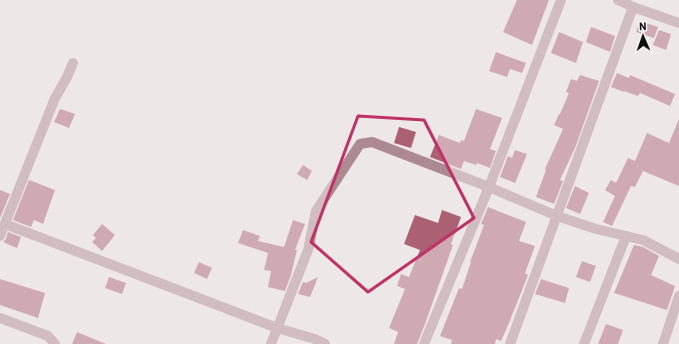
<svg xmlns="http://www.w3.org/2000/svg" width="679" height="344" viewBox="0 0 679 344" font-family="Barlow,sans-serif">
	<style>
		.building { fill: #ab6074 }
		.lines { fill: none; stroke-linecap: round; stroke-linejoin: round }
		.minor { stroke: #ad8a92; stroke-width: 10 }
		.marked { fill: none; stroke: #be3265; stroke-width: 3; stroke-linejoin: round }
	</style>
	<rect width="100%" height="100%" fill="#eee7e8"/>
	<g class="building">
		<path d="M517,0H549L532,45L503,32Z"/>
		<path d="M640,21L658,27L654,38L636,32Z"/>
		<path d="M591,27L615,36L610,52L586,42Z"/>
		<path d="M659,30L671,34L666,50L653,45Z"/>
		<path d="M559,32L583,42L576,63L551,53Z"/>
		<path d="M496,52L526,63L522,73L510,69L507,77L489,71Z"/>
		<path d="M617,73L629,78L630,75L675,94L670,106L640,93L638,96L624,91V92L611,87Z"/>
		<path d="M580,75L599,81L575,148L560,180L563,181L554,204L536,197L546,170L545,169L563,129L554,125L559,114H560L569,93L566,92L571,79L577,81Z"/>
		<path d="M60,109L75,114L69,128L54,122Z"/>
		<path d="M476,109L502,118L490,149L496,151L490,168L477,163L476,165L464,161L461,169L430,157L439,135L460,143L461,140L464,141Z"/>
		<path d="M679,119V186L643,171L635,187L631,186L612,226L603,222L615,196L605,190L611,180L616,183L628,158L635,161L647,133L669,143Z"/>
		<path d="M399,127L416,132L411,148L394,143Z"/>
		<path d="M515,150L527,154L515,183L500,177L508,156L512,158Z"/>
		<path d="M303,165L312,171L307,180L297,174Z"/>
		<path d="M29,180L55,190L43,224L34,220L31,227L13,220Z"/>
		<path d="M575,186L589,193L580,214L566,208Z"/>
		<path d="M0,190L10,194L0,218Z"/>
		<path d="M488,207L526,222L519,241L535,246L525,273L528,275L509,323L501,341L496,339L495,344H451L452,340L440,336L459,288L462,289L471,262H470L484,225L481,224Z"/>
		<path d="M442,210L461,217L451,244L453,245L425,324L417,344H394L398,332L389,328L405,289L397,286L401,274L409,277L420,250L404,244L415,215L438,223Z"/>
		<path d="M293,220L305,224L295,250H297L291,275L285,291L268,287L271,271L264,270L268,253L238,243L243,230L260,236L258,241L284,247Z"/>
		<path d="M102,224L115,235L102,251L92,242L96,238L93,235Z"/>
		<path d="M8,232L21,237L17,248L3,242L6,239Z"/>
		<path d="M634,245L643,247L659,256L651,275L675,286L667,310L614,293Z"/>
		<path d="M582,261L596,266L590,282L576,277Z"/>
		<path d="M199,262L212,268L207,279L194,273Z"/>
		<path d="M109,277L126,283L122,294L105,288Z"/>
		<path d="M318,277L310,297L298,294L303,282L306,283Z"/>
		<path d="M0,279L45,293L38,318L0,305Z"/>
		<path d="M541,279L569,288L565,303L535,294Z"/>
		<path d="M606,324L623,330L618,344H598Z"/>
		<path d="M77,332L106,344H72Z"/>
	</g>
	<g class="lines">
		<g class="minor">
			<path d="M618,0L633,7L679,23"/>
			<path d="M5,224L277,328L315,339L325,344"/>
			<path d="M0,236L55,98L67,77L73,63"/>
			<path d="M0,318L48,336L55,344"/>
			<path d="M271,344L308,250L316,211L360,144L372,142L489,187L557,216L596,229L643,240L679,259"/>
			<path d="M424,344L489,187L561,0"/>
			<path d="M510,344L633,7"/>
			<path d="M584,344L626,236"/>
			<path d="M663,344L679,296"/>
		</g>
	</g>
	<path d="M0 0H679V344H0ZM358,116L424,120L474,218L368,292L311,242Z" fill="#eee7e8" fill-opacity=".55" fill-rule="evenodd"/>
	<path class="marked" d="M358,116L424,120L474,218L368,292L311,242Z"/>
	<g transform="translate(643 36) rotate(358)" stroke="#fbf4f5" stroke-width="3" paint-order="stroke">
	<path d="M0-3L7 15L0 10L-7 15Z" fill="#120f10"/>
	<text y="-6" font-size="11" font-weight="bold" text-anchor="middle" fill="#120f10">N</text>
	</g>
</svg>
